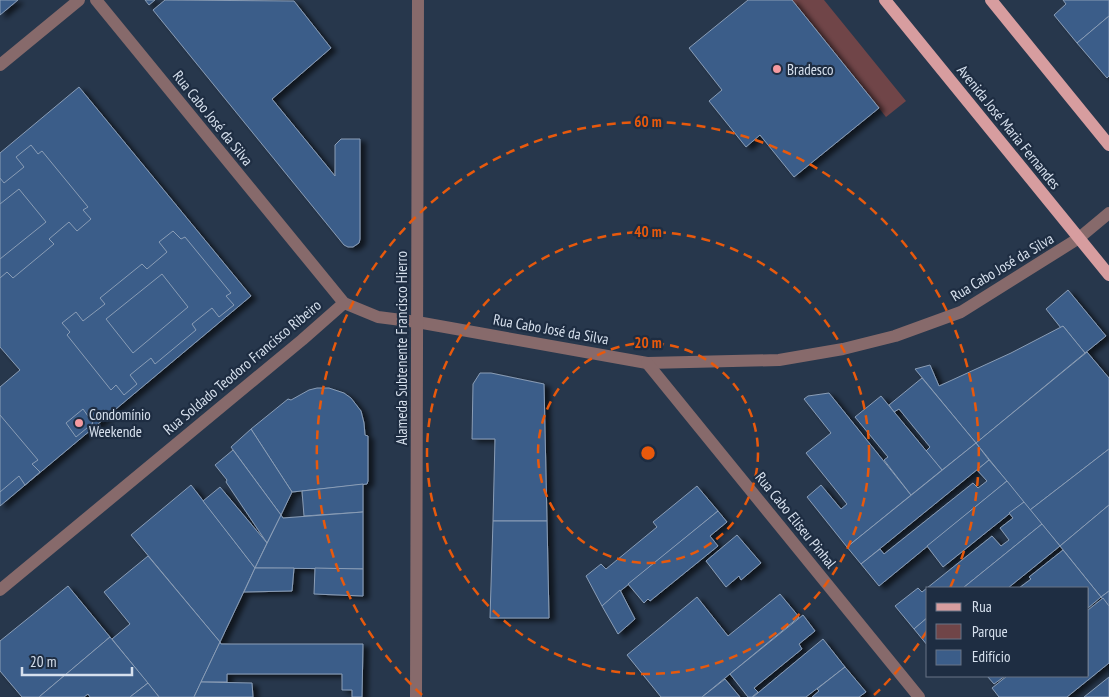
<svg xmlns="http://www.w3.org/2000/svg" width="1109" height="697" viewBox="0 0 1109 697" font-family="'PT Sans Narrow',sans-serif">
	<style>
		.green { fill: #704548 }
		.building { fill: #3b5d89; stroke: #8a9db6; filter: url(#shadow) }
		.lines { fill: none; stroke-linecap: round; stroke-linejoin: round }
		.minor { stroke: #876a6b; stroke-width: 12 }
		.major { stroke: #d79d9f; stroke-width: 12 }
		.ring { fill: none; stroke: #e8590c; stroke-width: 2.5; stroke-dasharray: 9 6 }
		.poi-dot { fill: #f49aa0; stroke: #1e2d42; stroke-width: 2 }
		.labels { text-anchor: middle; dominant-baseline: central; stroke-width: 4.5; stroke-linejoin: round; paint-order: stroke }
		.poi-label { font-size: 15px; fill: #d6e0ed; stroke: #1e2d42; text-anchor: start }
		.street-label { font-size: 15px; fill: #d6e0ed; stroke: #1e2d42 }
		.centre { fill: #e8590c; stroke: #1e2d42; stroke-width: 2.5 }
		.ring-label { font-size: 15px; text-anchor: middle; font-weight: bold; fill: #e8590c; stroke: #1e2d42; stroke-width: 4.5; stroke-linejoin: round; paint-order: stroke }
	</style>
	<defs>
		<filter id="shadow"><feDropShadow dx="5.5" dy="3" stdDeviation="2.5" flood-color="#0009"/></filter>
	</defs>
	<rect width="100%" height="100%" fill="#27374c"/>
	<path class="green" d="M792,0H824L906,101L886,117Z"/>
	<g class="building">
		<path d="M0,0H18L0,15Z"/>
		<path d="M145,0H155L149,5Z"/>
		<path d="M165,0L294,1L331,48L272,99L335,176V145L341,139H360V239L359,243L353,247H348L344,245L153,10Z"/>
		<path d="M748,0H792L879,108L794,177L760,135L746,147L709,101L722,90L689,48Z"/>
		<path d="M1063,0H1109V16L1077,43L1054,15L1066,4Z"/>
		<path d="M1109,16V76L1107,78L1077,43Z"/>
		<path d="M79,87L251,296L0,506V387L20,370L0,347V153Z"/>
		<path d="M31,145L38,154L42,151L88,207L83,210L91,219L77,231L69,222L49,239L54,244L13,278L7,272L0,278V178L4,183L24,167L16,157Z"/>
		<path d="M19,189L46,222L0,259V204Z"/>
		<path d="M173,231L181,239L185,237L231,293L226,296L234,305L219,317L212,308L192,324L196,330L155,364L151,358L130,375L137,384L124,395L116,385L111,390L67,335L70,332L62,323L76,312L83,321L105,304L100,298L142,264L147,269L167,252L159,242Z"/>
		<path d="M162,274L188,307L133,353L106,319Z"/>
		<path d="M1068,290L1106,336L1085,353L1063,326L1061,328L1046,309Z"/>
		<path d="M1063,326L1085,353L976,443L915,369L930,365L939,386L1011,353Z"/>
		<path d="M1087,352L1109,378V449L1030,510L976,443Z"/>
		<path d="M480,373H491L544,384L547,521H493L495,439H472L473,384Z"/>
		<path d="M922,378L976,443L942,470L926,451L930,447L899,409L894,412L889,405Z"/>
		<path d="M317,388H329L344,393L351,398L361,411L364,423L365,435L368,436V481L367,484L292,492L251,429L288,399L291,400L309,390Z"/>
		<path d="M829,393L911,495L847,547L807,497L821,485L841,509L847,504L806,453L831,433L804,399L808,396Z"/>
		<path d="M881,396L942,470L911,495L884,460L888,457L855,417Z"/>
		<path d="M83,409L93,423L76,437L66,423Z"/>
		<path d="M0,415L38,460L32,464L40,472L25,485L19,476L0,492Z"/>
		<path d="M251,429L292,492L281,515L231,447Z"/>
		<path d="M976,443L989,460L861,564L847,547Z"/>
		<path d="M1109,449V505L1060,546L1030,510Z"/>
		<path d="M233,450L281,515L267,543L226,482L227,480L215,465Z"/>
		<path d="M989,460L1007,481L879,586L861,564L880,549L884,554L973,483L978,488L987,481L977,470Z"/>
		<path d="M1007,481L1024,502L943,567L927,546Z"/>
		<path d="M363,484V512L304,516L302,491Z"/>
		<path d="M191,485L255,568L220,642L131,535Z"/>
		<path d="M697,486L718,511L602,606L586,576L601,564L606,569L657,527L653,522Z"/>
		<path d="M220,487L267,543L255,568L203,501Z"/>
		<path d="M1024,502L1042,524L963,588H928V617L914,629L895,606L918,588L922,592L992,536L1001,546L1009,540L1000,528L1013,518L1009,513Z"/>
		<path d="M1109,505V591L1101,597L1060,546Z"/>
		<path d="M718,511L727,522L710,536L718,546L650,601L648,599L644,603L628,584Z"/>
		<path d="M363,512V569L255,568L281,515L283,518Z"/>
		<path d="M493,521H547L549,618H490Z"/>
		<path d="M1042,524L1060,546L1008,588H963Z"/>
		<path d="M737,535L761,563L741,580L739,576L726,587L706,561Z"/>
		<path d="M1063,550L1101,597L1088,608V588H1019L1031,579L1029,577Z"/>
		<path d="M148,556L220,642L194,697H159L112,639L130,624L104,592Z"/>
		<path d="M255,568H294L292,591L244,592Z"/>
		<path d="M315,568L363,569V596L314,594Z"/>
		<path d="M68,586L110,637L39,697H22L0,671V641Z"/>
		<path d="M620,590L635,619L618,634L602,606Z"/>
		<path d="M1109,591V606L1101,597Z"/>
		<path d="M780,594L799,617L702,697H661L627,655L697,597L728,636Z"/>
		<path d="M1103,598L1109,606V663L1067,697H999L992,688L1007,676H1088V610Z"/>
		<path d="M803,615L815,631L799,644L802,649L754,688L758,692L752,697H748L730,674Z"/>
		<path d="M928,617V646L914,629Z"/>
		<path d="M110,637L148,683L130,697H90L88,694L84,697H39Z"/>
		<path d="M823,639L845,667L806,697H753Z"/>
		<path d="M220,642L221,644H363L362,697H352V690H342V674H227V682H201Z"/>
		<path d="M845,667L866,692L859,697H812L819,691L817,689Z"/>
		<path d="M987,676H1005L994,684Z"/>
		<path d="M1109,677V697H1084Z"/>
		<path d="M725,679L740,697H702Z"/>
		<path d="M201,682L252,683L253,697H194Z"/>
		<path d="M148,683L159,697H130Z"/>
	</g>
	<g class="lines">
		<g class="minor">
			<path d="M96,0L344,303L378,317L417,322L647,363L779,360L843,349L895,336L961,312L1079,238L1109,213"/>
			<path d="M0,65L79,0"/>
			<path d="M647,363L919,697"/>
			<path d="M0,590L302,340L344,303"/>
			<path d="M416,697L418,0"/>
		</g>
		<g class="major">
			<path d="M885,0L1109,275"/>
			<path d="M991,0L1109,145"/>
		</g>
	</g>
	<g class="ring">
		<circle cx="648" cy="453" r="110"/>
		<circle cx="648" cy="453" r="221"/>
		<path d="M927 631A331 331 0 0 1 874 695M422 695A331 331 0 1 1 950 588"/>
	</g>
	<g class="poi-dot">
		<circle cx="777" cy="69" r="5"/>
		<circle cx="79" cy="423" r="5"/>
	</g>
	<g class="labels">
		<g class="poi-label">
			<text x="787" y="69">Bradesco</text>
			<text x="89" y="414">Condomínio<tspan x="89" dy="17">Weekende</tspan></text>
		</g>
		<g class="street-label">
			<text transform="translate(213 118) rotate(51)">Rua Cabo José da Silva</text>
			<text transform="translate(1009 127) rotate(51)">Avenida José Maria Fernandes</text>
			<text transform="translate(1002 267) rotate(-31)">Rua Cabo José da Silva</text>
			<text transform="translate(551 329) rotate(10)">Rua Cabo José da Silva</text>
			<text transform="translate(401 348) rotate(-90)">Alameda Subtenente Francisco Hierro</text>
			<text transform="translate(242 367) rotate(-40)">Rua Soldado Teodoro Francisco Ribeiro</text>
			<text transform="translate(796 520) rotate(51)">Rua Cabo Eliseu Pinhal</text>
		</g>
	</g>
	<circle cx="648" cy="453" r="8" class="centre"/>
	<g class="ring-label">
		<text x="648" y="127">60 m</text>
		<text x="648" y="237">40 m</text>
		<text x="648" y="348">20 m</text>
	</g>
	<rect x="926" y="587" width="162" height="90" fill="#1e2d42" stroke="#687586"/>
	<rect x="936" y="603" width="25" height="8" fill="#d79d9f" stroke="#687586"/>
	<text x="972" y="612" font-size="15" fill="#d6e0ed">Rua</text>
	<rect x="936" y="624" width="25" height="15" fill="#704548" stroke="#687586"/>
	<text x="972" y="637" font-size="15" fill="#d6e0ed">Parque</text>
	<rect x="936" y="650" width="25" height="15" fill="#3b5d89" stroke="#687586"/>
	<text x="972" y="662" font-size="15" fill="#d6e0ed">Edifício</text>
	<path d="M22 667v8h110v-8" fill="none" stroke="#d6e0ed" stroke-width="2.5"/>
	<text x="30" y="667" font-size="15" fill="#d6e0ed" stroke="#1e2d42" stroke-width="4" paint-order="stroke">20 m</text>
</svg>
